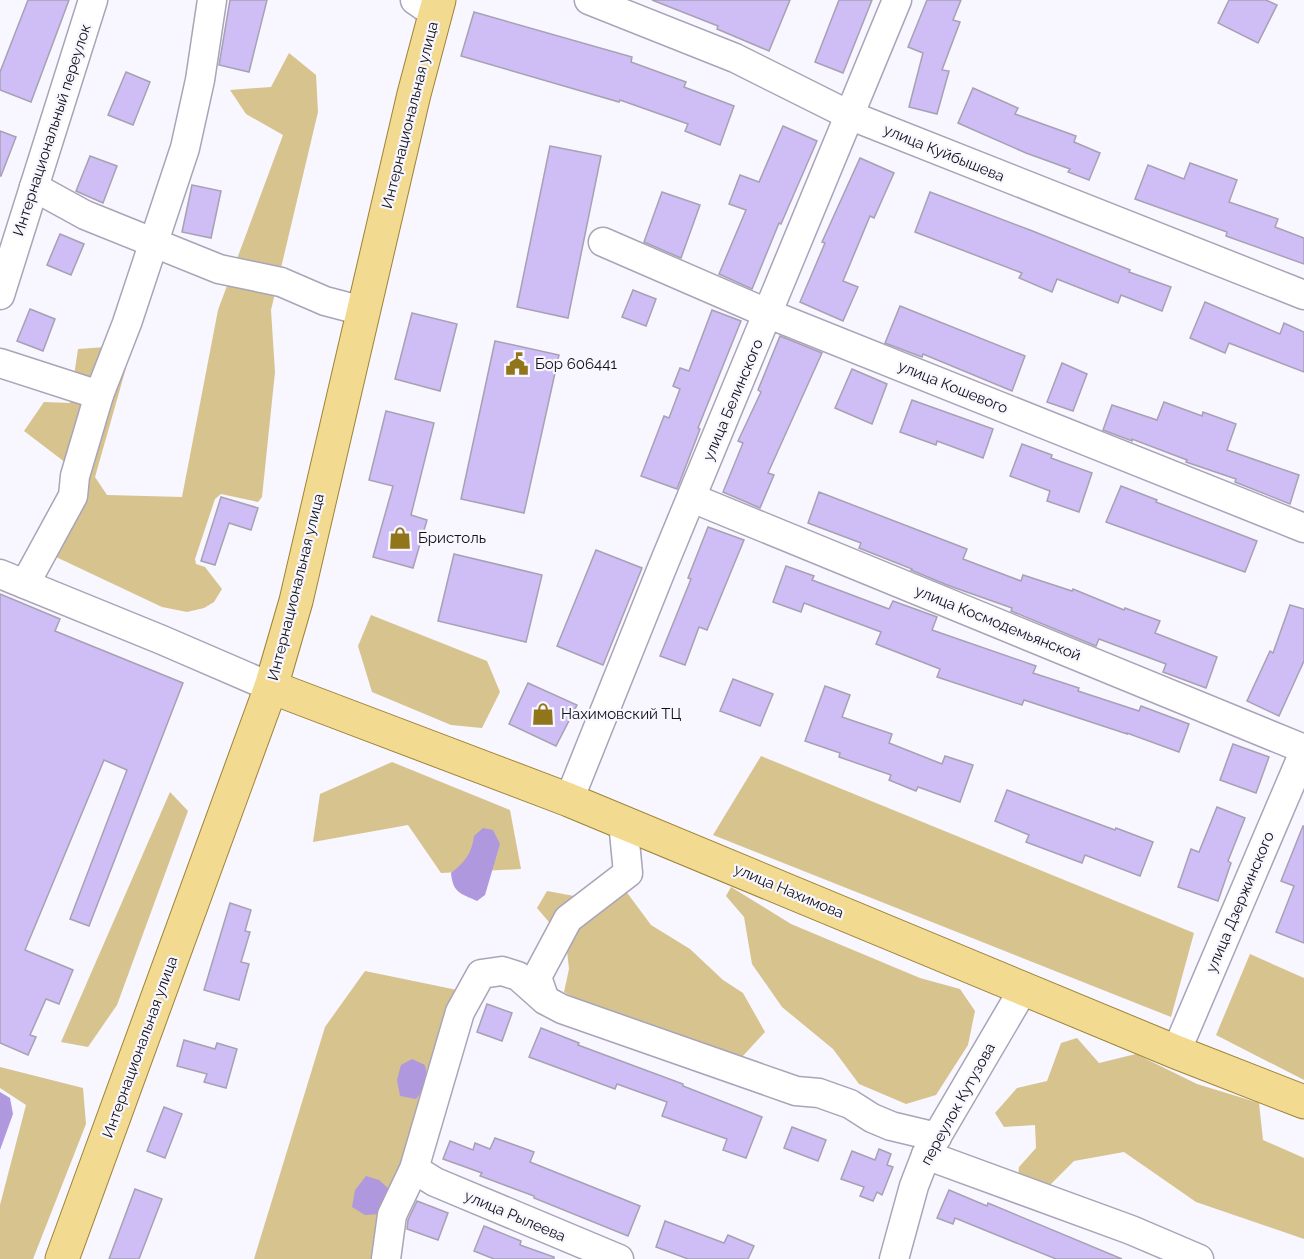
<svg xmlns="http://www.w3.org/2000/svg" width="1304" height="1259" viewBox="0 0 1304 1259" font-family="Raleway,sans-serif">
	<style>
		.green { fill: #d7c38e }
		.water { fill: #af98dd }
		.building { fill: #cfbdf6; stroke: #a7a1b4; stroke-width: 1.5 }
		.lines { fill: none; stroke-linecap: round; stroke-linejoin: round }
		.minor-casing { stroke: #a9a4b7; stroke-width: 31 }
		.major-casing { stroke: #9e8336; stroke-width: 35 }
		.minor { stroke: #fff; stroke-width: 28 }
		.major { stroke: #f2da91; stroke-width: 33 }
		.labels { text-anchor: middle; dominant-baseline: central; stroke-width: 4.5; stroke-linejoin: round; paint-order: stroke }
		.street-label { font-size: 15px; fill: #110f16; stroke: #f8f6fe }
		.poi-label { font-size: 15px; fill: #110f16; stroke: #f8f6fe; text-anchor: start }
	</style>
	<rect width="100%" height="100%" fill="#f8f6fe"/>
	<g class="green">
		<path d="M289,53L316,75L318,112L271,310L275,372L262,497L258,502L221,494L215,499L195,559L196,564L205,567L222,589L214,602L204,608L187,612L162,607L56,557L70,466L24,431L44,402L70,403L78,349L105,347L126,368L95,477L107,495L182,497L218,310L283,135L246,114L230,90L271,87Z"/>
		<path d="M371,615L487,661L500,692L482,728L451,725L372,692L358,646Z"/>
		<path d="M761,756L1194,933L1171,1017L713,835Z"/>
		<path d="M392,762L510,810L521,869L441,873L408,825L313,842L320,794Z"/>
		<path d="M170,792L188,811L117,1005L88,1047L61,1042Z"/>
		<path d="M731,887L791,924L920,978L960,989L975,1011L968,1045L936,1095L906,1104L859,1084L833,1049L782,1007L752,964L744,917L726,896Z"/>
		<path d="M625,890L651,925L690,949L723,980L743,993L765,1032L742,1057L603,1015L564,992L569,969L566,942L537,908L547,891L585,898Z"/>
		<path d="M1250,954L1304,978V1080L1216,1035Z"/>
		<path d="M365,971L462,991L374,1259H254L325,1027Z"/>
		<path d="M1077,1038L1099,1063L1136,1054L1197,1084L1259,1103L1263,1140L1304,1158V1239L1196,1202L1124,1152L1074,1161L1049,1186L1018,1178L1019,1167L1036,1148L1035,1125L1004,1127L995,1113L1017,1088L1047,1081L1061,1043Z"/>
		<path d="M0,1067L83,1088L86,1124L33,1259H0V1205L26,1105L0,1088Z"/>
	</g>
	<g class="water">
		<path d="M483,828L493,830L500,844L485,895L477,901C460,893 453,893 451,873C465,862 472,853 474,836Z"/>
		<path d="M412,1059L425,1065C428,1078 425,1089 416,1099L400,1096L397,1080L401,1065Z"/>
		<path d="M0,1092L10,1098L13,1114L0,1150Z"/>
		<path d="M366,1176L379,1180L388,1188L387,1201L380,1214L365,1215L352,1207L355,1190Z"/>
	</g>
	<g class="building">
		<path d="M28,0H69L31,102L0,90V72Z"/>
		<path d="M230,0H267L249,72L219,65Z"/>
		<path d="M652,0H790L769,51L717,29L718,26Z"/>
		<path d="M839,0H872L843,73L815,62Z"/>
		<path d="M927,0H961L953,20L960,22L942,70L949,71L937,114L909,107L923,53L908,47Z"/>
		<path d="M1229,0H1266L1277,5L1258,43L1218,23Z"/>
		<path d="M474,12L632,57L631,62L686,82L684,87L734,106L720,145L685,131L688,124L620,100L619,102L461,56Z"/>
		<path d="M126,72L150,82L133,125L108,115Z"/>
		<path d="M973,88L1018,108L1015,114L1076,136L1074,142L1100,153L1089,180L1068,172L1070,169L1026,153L958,123Z"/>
		<path d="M783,126L817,141L781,224L779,223L752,289L719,274L746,210L729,204L740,175L759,182Z"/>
		<path d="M0,131L16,137L1,176H0Z"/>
		<path d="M550,146L601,156L568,318L517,307Z"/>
		<path d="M90,156L117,166L103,203L76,191Z"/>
		<path d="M860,158L894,173L874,218L870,216L843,281L858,287L843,321L800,302L825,243L822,242Z"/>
		<path d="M1190,163L1237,180L1229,202L1278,219L1275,227L1304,238V264L1226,236L1227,232L1135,199L1148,165L1184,179Z"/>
		<path d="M192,185L221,191L211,238L182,232Z"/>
		<path d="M662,192L700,205L681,258L644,242Z"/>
		<path d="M930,192L1030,230L1130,270L1129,272L1171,287L1162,311L1121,295L1118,303L1057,279L1052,292L1019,278L1022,273L915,232Z"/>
		<path d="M60,234L84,244L71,275L47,265Z"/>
		<path d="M633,290L656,299L646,326L622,317Z"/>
		<path d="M1205,302L1280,334L1284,323L1304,332V372L1229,343L1225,353L1190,338Z"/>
		<path d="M900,306L1025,356L1012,391L923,354L922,357L885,343Z"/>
		<path d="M30,309L55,319L43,351L17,341Z"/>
		<path d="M712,310L741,321L698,428L700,429L677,489L641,476L664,416L669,418L680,389L673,386L680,368L689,371Z"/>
		<path d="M412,313L457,324L440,391L395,379Z"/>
		<path d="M780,336L822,353L768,473L774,475L760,508L723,492L743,443L738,441L761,392L758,390Z"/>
		<path d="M495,341L559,355L524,513L461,499Z"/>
		<path d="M1062,363L1087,374L1073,411L1047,402Z"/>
		<path d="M852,369L887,384L872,424L835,408Z"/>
		<path d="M912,400L993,429L983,458L937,441L936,445L900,432Z"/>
		<path d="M1164,402L1202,416L1203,412L1236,424L1227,450L1299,475L1290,504L1235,482L1236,479L1186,462L1187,460L1132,439V441L1103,430L1112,405L1157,420Z"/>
		<path d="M386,411L434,423L411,515L427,520L413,568L373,557L393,486L369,480Z"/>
		<path d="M1022,444L1052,455L1051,458L1092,473L1079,512L1047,501L1050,491L1010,476Z"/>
		<path d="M1121,486L1157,500L1156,502L1257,541L1245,572L1106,522Z"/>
		<path d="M819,492L967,549L963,559L1021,581L1023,575L1072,591L1073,589L1124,610L1125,608L1160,621L1155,633L1217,657L1206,688L1163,672L1166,664L1099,639L1096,646L1011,611L1012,608L947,585L911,570L912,569L859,548L861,543L808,523Z"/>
		<path d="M221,497L258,508L251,530L229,523L215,565L201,561Z"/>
		<path d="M708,527L744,540L707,630L699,627L685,665L660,656L691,579L688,578Z"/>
		<path d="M596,550L642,568L603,665L557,646Z"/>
		<path d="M454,554L542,575L526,642L438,621Z"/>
		<path d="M786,566L814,576L812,580L889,609L893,601L937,617L932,630L1036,666L1033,673L1079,688L1078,691L1139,711L1141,706L1189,724L1179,752L1127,733V734L1024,700L1022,705L937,677L940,669L876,644L881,632L804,603L801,612L773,602Z"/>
		<path d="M0,594L60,619L55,631L183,683L89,926L70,919L127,770L104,760L25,950L73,970L59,1004L46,999L30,1035L36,1037L28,1055L0,1043Z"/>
		<path d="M1290,605L1304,609V661L1279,716L1247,701L1270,651L1273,653Z"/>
		<path d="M733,679L773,694L760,726L720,711Z"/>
		<path d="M528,683L577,705L556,746L509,724Z"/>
		<path d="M825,686L850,695L842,717L892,734L889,743L942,764L945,756L973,765L960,802L918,787L916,791L889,780L891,775L839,757L840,753L805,741Z"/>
		<path d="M1233,744L1269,757L1256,793L1220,780Z"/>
		<path d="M1007,790L1115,830L1116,828L1153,842L1140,876L1085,855L1082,863L1026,842L1029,835L995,821Z"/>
		<path d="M1217,807L1245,818L1228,861L1231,863L1218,901L1178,887L1191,849L1199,852Z"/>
		<path d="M1303,826H1304V943L1276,932L1294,886L1281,881Z"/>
		<path d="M230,903L251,910L245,931L250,932L241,962L249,964L239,1000L204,990Z"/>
		<path d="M487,1004L512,1013L502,1041L477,1032Z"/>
		<path d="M541,1028L579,1043L578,1045L683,1084V1086L762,1117L746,1158L723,1150L727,1139L662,1116L667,1102L617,1084L615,1089L529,1057Z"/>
		<path d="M184,1040L215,1049L217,1043L237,1049L226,1088L204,1082L207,1074L177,1066Z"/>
		<path d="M164,1107L182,1114L165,1158L147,1151Z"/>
		<path d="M792,1127L826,1140L818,1161L784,1148Z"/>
		<path d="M495,1138L534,1152L530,1162L640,1206L628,1236L534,1198V1196L480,1176L482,1173L443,1159L450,1141L473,1150L475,1143L490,1149Z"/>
		<path d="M879,1149L891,1154L887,1165L893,1167L882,1195L877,1192L873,1201L860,1196L864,1187L841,1179L852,1151L875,1160Z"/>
		<path d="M135,1189L162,1199L139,1259H109Z"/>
		<path d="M949,1190L987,1206L988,1203L1122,1259H1056L955,1218L953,1224L937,1218Z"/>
		<path d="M417,1201L448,1213L438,1240L407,1229L408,1220Z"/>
		<path d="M665,1221L724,1243L728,1235L754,1246L748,1259H688L656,1247Z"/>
		<path d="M484,1226L521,1241L520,1245L554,1257V1259H494L474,1251Z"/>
	</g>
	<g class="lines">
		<g class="minor-casing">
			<g id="minor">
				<path d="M415,0L435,14"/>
				<path d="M589,0L735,58L849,115L1304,295"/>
				<path d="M34,187L85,215L219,269L281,282L325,301L363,311"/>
				<path d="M603,242L769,314L1304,528"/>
				<path d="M0,295L93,0"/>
				<path d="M0,363L99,395"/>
				<path d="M692,498L1304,749"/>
				<path d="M0,574L162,640L271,687"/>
				<path d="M25,584L73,496L75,476L99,395L127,323L185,148L200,80L212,0"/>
				<path d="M569,800L662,568L897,0"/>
				<path d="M545,1000L537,977L568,919L628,873L623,822"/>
				<path d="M1176,1052L1304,752"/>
				<path d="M926,1155L1131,1230L1199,1259"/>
				<path d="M414,1169L435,1182L619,1259"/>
				<path d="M386,1259L392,1215L414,1169L460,1012L481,974L502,971L518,976L545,1000L562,1009L796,1091L819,1093L850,1104L872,1118L891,1126L937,1137"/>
				<path d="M894,1259L914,1186L926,1155L1024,988"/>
			</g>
		</g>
		<g class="major-casing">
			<g id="major">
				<path d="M271,687L569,800L1176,1052L1304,1102"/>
				<path d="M62,1259L271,687L296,601L414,94L439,0"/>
			</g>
		</g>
		<use href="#minor" class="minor"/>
		<use href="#major" class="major"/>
	</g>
	<defs>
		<g id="civic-bare" transform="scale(1.8)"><path d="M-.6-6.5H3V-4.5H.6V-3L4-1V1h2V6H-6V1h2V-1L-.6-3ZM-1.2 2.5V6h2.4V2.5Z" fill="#91751b" stroke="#f8f6fe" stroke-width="2.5" paint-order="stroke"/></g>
		<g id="shop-bare" transform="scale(1.8)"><path d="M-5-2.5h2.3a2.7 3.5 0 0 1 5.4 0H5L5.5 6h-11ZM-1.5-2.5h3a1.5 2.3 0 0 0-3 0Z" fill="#91751b" stroke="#f8f6fe" stroke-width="2.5" paint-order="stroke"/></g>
	</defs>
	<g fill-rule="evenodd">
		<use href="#civic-bare" x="517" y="364"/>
		<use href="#shop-bare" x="400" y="538"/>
		<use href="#shop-bare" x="543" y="714"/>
	</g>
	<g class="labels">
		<g class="street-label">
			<text transform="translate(410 115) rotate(-76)">Интернациональная улица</text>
			<text transform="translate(52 130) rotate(-72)">Интернациональный переулок</text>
			<text transform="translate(944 153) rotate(22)">улица Куйбышева</text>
			<text transform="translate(953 387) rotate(22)">улица Кошевого</text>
			<text transform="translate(733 400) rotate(-67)">улица Белинского</text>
			<text transform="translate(296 587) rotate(-76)">Интернациональная улица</text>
			<text transform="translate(998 623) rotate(22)">улица Космодемьянской</text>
			<text transform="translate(789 891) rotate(23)">улица Нахимова</text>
			<text transform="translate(1240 902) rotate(-67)">улица Дзержинского</text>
			<text transform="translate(140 1047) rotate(-70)">Интернациональная улица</text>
			<text transform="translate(958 1104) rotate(-61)">переулок Кутузова</text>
			<text transform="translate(515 1216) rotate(23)">улица Рылеева</text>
		</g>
		<g class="poi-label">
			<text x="535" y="364">Бор 606441</text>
			<text x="418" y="538">Бристоль</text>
			<text x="561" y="714">Нахимовский ТЦ</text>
		</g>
	</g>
</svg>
